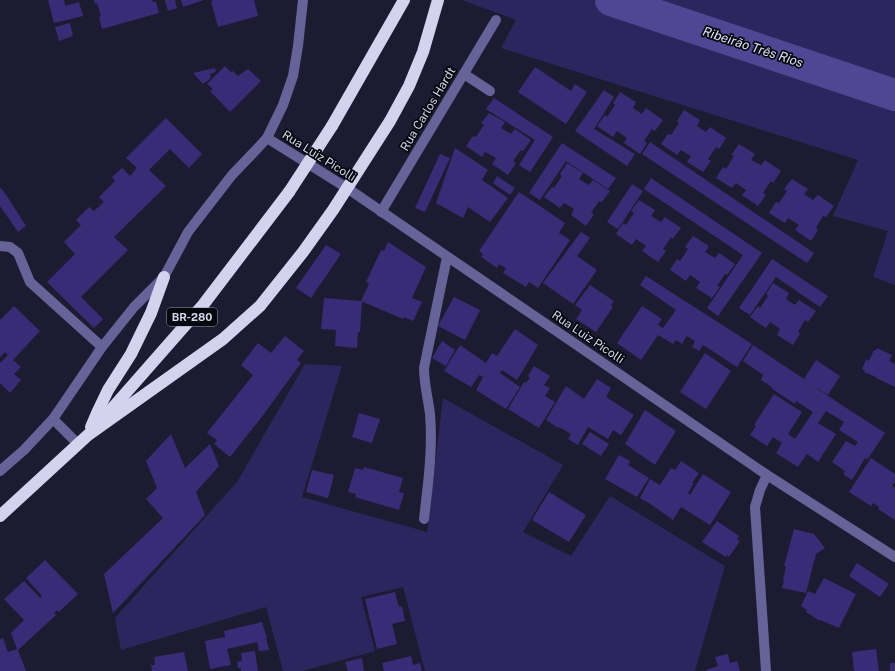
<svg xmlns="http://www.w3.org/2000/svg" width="895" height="671" viewBox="0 0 895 671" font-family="'Public Sans',sans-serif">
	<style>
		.green { fill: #2d265e }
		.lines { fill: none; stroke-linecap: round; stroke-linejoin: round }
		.river { stroke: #4f4694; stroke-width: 32 }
		.building { fill: #382c77 }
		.minor { stroke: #656398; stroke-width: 10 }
		.highway { stroke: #d3d3ee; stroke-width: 12 }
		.highway-bridge { stroke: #d3d3ee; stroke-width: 12 }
		.labels { text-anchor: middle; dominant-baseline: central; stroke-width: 3.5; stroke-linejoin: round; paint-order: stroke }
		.shield { fill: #070710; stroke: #9899a6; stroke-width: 1 }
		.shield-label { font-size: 11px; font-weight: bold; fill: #d6d7e6 }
		.street-label { font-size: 12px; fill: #d6d7e6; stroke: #070710 }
		.water-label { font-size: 13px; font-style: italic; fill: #dfe0f6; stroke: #070710 }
	</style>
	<rect width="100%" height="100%" fill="#1c1b31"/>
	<g class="green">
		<path d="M462,0H895V285L873,277L888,231L833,216L858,160L501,48L516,20Z"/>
		<path d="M305,364L342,366L302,497L427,532L443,398L563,465L523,532L571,556L610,496L725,566L695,671H425L403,587L361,597L375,651L302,671H283L266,607L121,650L115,618L237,482Z"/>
	</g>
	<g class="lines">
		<path class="river" d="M611,0L895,95"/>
	</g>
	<g class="building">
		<path d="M48,0H64L65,6L79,2L83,16L54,23Z"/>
		<path d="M94,0H152L153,2H156L159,13L102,29L99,17L101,16L97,3L95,4Z"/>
		<path d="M165,0H175L177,8L168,11Z"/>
		<path d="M181,0H204L183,7Z"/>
		<path d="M214,0H254L258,16L218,27L211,1Z"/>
		<path d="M70,23L73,36L59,41L55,27Z"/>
		<path d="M225,66L231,72L233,71L238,76L248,69L261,81L230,112L210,91L213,89L207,84Z"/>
		<path d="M535,67L571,91L575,84L587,92L566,124L518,92Z"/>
		<path d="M215,68L216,72L210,74L211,78L203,84L193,73Z"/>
		<path d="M604,90L614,97L594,129L635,154L627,166L575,131Z"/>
		<path d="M620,92L636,102L633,108L642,114L646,108L663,120L655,131L652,129L644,141L647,143L640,154L624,143L627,138L617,131L613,137L597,126L605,115L607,117L615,105L613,103Z"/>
		<path d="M494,98L553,137L530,172L519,165L535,140L486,109Z"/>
		<path d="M684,110L700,120L697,126L706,132L710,127L726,138L719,149L716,147L708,159L711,161L703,172L687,162L691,156L681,150L677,155L661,144L668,134L671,135L679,123L677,121Z"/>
		<path d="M489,113L505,122L501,128L511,134L515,129L531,140L523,151L521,150L513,161L516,163L508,175L492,164L496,158L485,152L482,157L466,146L473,136L476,137L484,125L481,123Z"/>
		<path d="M166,118L202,154L189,168L170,149L149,170L166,186L114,237L128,250L81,297L103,319L94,328L47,282L75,254L64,242L81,225L76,220L89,207L94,211L104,202L99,197L115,181L112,177L122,168L130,176L137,168L126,158Z"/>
		<path d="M650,142L814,253L807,263L642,154Z"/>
		<path d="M562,143L616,178L608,189L566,161L540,200L529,193Z"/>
		<path d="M739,144L755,154L751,160L761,165L765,160L781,171L773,183L771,181L763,193L766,195L758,206L742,195L746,190L736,183L732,188L716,178L723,167L726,169L734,156L731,155Z"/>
		<path d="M455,148L488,170L482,180L508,198L490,222L468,207L463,218L436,203Z"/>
		<path d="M440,154L450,158L425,212L415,208Z"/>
		<path d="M567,163L583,173L579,179L589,185L593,180L610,191L602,202L599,201L591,213L594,214L586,226L571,215L574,209L564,203L560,208L544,197L552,187L554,188L562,176L560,174Z"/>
		<path d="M497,176L515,188L510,195L493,183Z"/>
		<path d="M651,178L762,253L718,316L707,308L743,255L644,189Z"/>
		<path d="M792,179L808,189L804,194L813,200L818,195L834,206L826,217L823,216L816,228L818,230L811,241L795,230L799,225L788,218L785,223L769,213L776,202L779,203L787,191L784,189Z"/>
		<path d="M632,184L643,191L618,229L607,222Z"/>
		<path d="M0,187L7,196L26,226L18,232L0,206Z"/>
		<path d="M519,192L565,223L559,233L570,240L538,288L529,282L526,287L503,273L506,268L499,264L497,268L481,257L483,254L479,251Z"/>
		<path d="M639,200L655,210L651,216L661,222L665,217L681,228L673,239L671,237L663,249L666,251L658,262L642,251L646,246L636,239L632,245L616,234L623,223L626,225L634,213L631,211Z"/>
		<path d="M581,232L590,238L577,256L597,270L573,304L543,283Z"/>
		<path d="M693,236L709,246L705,252L715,258L719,253L735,264L727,275L725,274L717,286L720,287L712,298L696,288L700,282L690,275L686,281L670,270L677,259L680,261L688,249L685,247Z"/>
		<path d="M388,242L426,267L412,298L422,302L413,321L404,317L403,319L361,301L369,284L366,282L381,250L384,251Z"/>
		<path d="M326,245L341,254L311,298L296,288Z"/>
		<path d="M772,259L828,296L820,307L776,277L750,315L739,308Z"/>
		<path d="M646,276L752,344L737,367L703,345L699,351L692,347L695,341L687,336L682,344L676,340L673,344L658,335L641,360L617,343L642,306L662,319L658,325L663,328L676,310L640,285Z"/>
		<path d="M773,283L789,293L786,299L795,305L799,300L816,311L808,322L805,320L798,332L800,334L793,345L777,335L780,329L770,322L766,328L750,317L758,306L760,308L768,296L766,294Z"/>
		<path d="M590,285L614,301L611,305L613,307L596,332L576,319L582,310L575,305Z"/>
		<path d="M454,297L480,310L465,340L438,326Z"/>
		<path d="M324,298L362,301L360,332H358L357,348L335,346L336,330L321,329Z"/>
		<path d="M14,306L40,331L13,360L21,367L14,374L21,380L10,393L0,383V363L8,355L5,352L0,357V320Z"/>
		<path d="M515,329L538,345L517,380L502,370L500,373L520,387L506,409L476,390L483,377L479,375L471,387L444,371L460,345L486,363L492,353L497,356Z"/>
		<path d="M285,336L304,351L297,360L301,363L264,414L230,457L214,444L217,440L207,433L253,375L241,365L258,343L271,353Z"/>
		<path d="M442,341L455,350L446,366L432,358Z"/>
		<path d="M753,345L804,379L816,360L840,376L828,395L810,384L851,411L885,433L868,459L865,458L852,480L843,474L845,471L832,462L846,441L855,446L858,442L839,430L844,422L826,411L818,423L836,434L818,462L807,454L798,467L776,453L782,443L773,437L767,446L750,435L756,426L754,425L774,394L802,412L788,434L795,439L813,412L796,401L795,404L771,388L772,387L761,380L763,375L743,361Z"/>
		<path d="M877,348L892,355L889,361L895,364V387L876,378V377L864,372L865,371L862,369L866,359L869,361L874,350H876Z"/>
		<path d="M705,353L731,371L706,409L680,392Z"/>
		<path d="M534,366L550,376L544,385L550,388L545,396L555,402L539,428L508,409L524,382L526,383L530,378L528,376Z"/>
		<path d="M597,379L611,388L606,397L634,415L621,435L613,430L608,439L588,427L578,445L568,439L571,434L559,427L558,428L546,420L566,386L584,399Z"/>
		<path d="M645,410L676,431L655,465L625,444Z"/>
		<path d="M359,413L380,419L372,443L352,437Z"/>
		<path d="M590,432L609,444L601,456L582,444Z"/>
		<path d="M171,434L185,468L210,444L219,466L196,492L205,515L113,613L104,574L163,518L146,499L157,488L146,461Z"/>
		<path d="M619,455L630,461L628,465L649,478L637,497L605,479Z"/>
		<path d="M871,458L895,474V482L892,486L895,488V520L878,509L879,507L873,503L871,506L849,492Z"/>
		<path d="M681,461L699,473L692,483H694L688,493L690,495L703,474L731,492L710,525L681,507L673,520L652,505L640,498L650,479L660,485L671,468L675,470Z"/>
		<path d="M364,467L403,478L399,492L404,493L399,510L355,497L356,494L348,492L355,468L363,470Z"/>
		<path d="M312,470L334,475L328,498L306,492Z"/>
		<path d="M549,492L586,515L569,542L532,520Z"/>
		<path d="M717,521L739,536L737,540L740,541L729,557L727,555L726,557L702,542Z"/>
		<path d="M794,529L814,534L825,548L816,554L806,593L782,588L784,581H783L786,566H784Z"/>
		<path d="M45,560L78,594L59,612L57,610L54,613L56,615L18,650L26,671H0V639L3,638L8,652L17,649L11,633L24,620L4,599L24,581L40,598L42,596L26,578Z"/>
		<path d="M857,563L889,584L880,597L849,576Z"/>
		<path d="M824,578L856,594L839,628L820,620V621L806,612L807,610L801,606L808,591L815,594Z"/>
		<path d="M395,592L399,607L402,606L405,621L392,624L397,644L377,649L365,599Z"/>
		<path d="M262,622L267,638H266L269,650L259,651L257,642L227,649L231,665L210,669L205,641L225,637L224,631Z"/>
		<path d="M876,649L879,671H854L852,652Z"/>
		<path d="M255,651L258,671H241V668H238L237,662L242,661L241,653Z"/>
		<path d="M184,652L188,671H152L151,665H155L154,657Z"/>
		<path d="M728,654L730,663L737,661L740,671H707L706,670L718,666L715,657Z"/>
		<path d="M411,656L413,665L420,663L422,671H384L382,663Z"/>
		<path d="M362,658L364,671H348L345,662Z"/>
		<rect x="890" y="663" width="5" height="8"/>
	</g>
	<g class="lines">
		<g class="minor">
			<path d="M464,74L490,91"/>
			<path d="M267,138L347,188L767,475L895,557"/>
			<path d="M381,212L496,20"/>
			<path d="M0,246L10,247L18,253L30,282L102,347"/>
			<path d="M53,419L78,444"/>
			<path d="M0,471L24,450L53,419L102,347L134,307L164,277L188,232L232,175L254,152L267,138L283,105L293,76L298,46L303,0"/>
			<path d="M424,519C428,484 433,449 430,414C428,398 424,384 424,368L447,257"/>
			<path d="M766,671L755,507L760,490L767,475"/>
		</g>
		<g class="highway">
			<path d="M332,126L404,0"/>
			<path d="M102,420L203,305L289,192"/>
			<path d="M91,427L97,413L108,390L131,354L151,313L164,277"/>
			<path d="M0,516L88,435L223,339L260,306L303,252L333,210L390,121L409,86L423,52L438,0"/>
		</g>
		<path class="highway-bridge" d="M289,192L332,126"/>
	</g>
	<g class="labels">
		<rect class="shield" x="167" y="308" width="50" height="18" rx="3"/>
		<g class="shield-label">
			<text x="192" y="317">BR-280</text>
		</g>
		<g class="street-label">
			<text transform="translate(428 109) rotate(-59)">Rua Carlos Hardt</text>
			<text transform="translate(319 156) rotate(32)">Rua Luiz Picolli</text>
			<text transform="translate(588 337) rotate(34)">Rua Luiz Picolli</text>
		</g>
		<g class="water-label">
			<text transform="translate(753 47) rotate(18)">Ribeirão Três Rios</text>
		</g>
	</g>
</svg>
